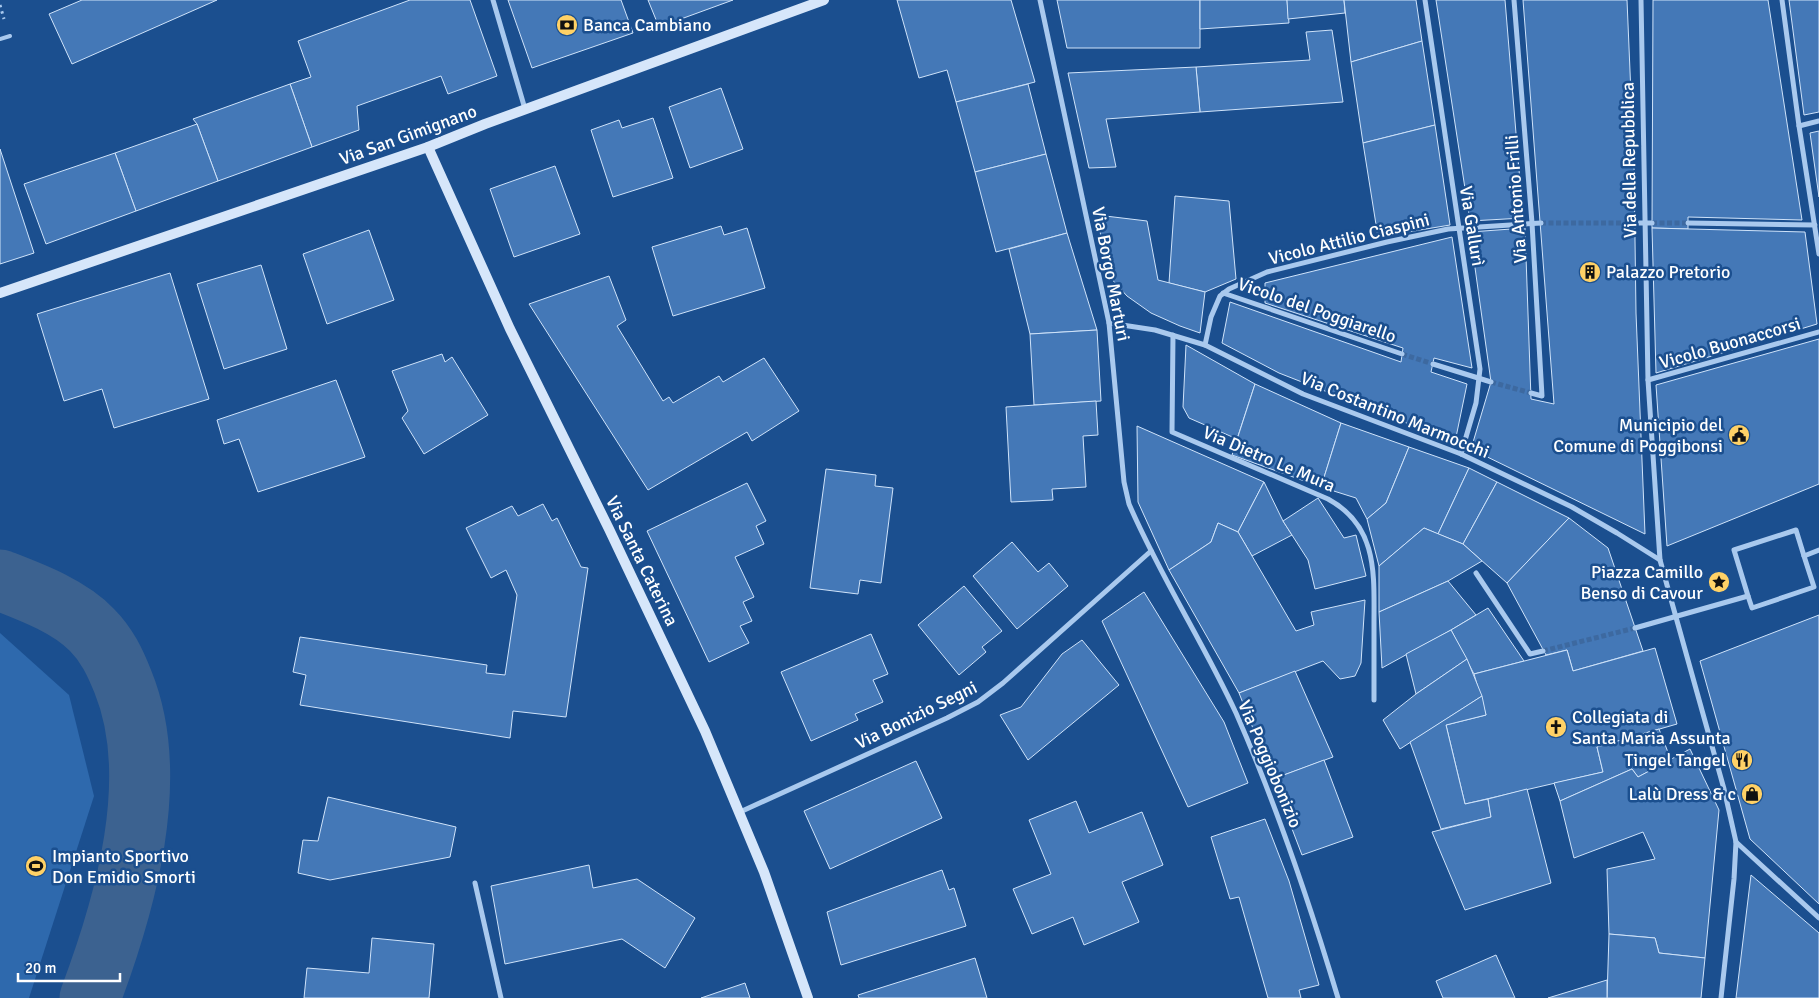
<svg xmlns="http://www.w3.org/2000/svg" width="1819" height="998" viewBox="0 0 1819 998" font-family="Signika,sans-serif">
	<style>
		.green { fill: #2e69ad }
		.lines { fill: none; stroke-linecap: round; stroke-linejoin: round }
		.river { stroke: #3c6290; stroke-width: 61 }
		.building { fill: #4478b7; stroke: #cfe3fa }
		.street-tunnel { stroke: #3d69a0; stroke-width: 5; stroke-dasharray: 5 2.5; stroke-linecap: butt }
		.path { stroke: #a9c9ee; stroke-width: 3; stroke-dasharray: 2.5 4; stroke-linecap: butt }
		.lane { stroke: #a9c9ee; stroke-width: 4 }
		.street { stroke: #a9c9ee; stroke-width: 5 }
		.secondary { stroke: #d6e6fa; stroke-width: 10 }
		.labels { text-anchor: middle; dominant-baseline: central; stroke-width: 5; stroke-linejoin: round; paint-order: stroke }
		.poi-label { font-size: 18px; fill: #fff; stroke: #1b4f8f; text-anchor: start }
		.street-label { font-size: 18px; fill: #fff; stroke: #1b4f8f }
	</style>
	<rect width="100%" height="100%" fill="#1b4f8f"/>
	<path class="green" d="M0,633L69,695L94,796L29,998H0Z"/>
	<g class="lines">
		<path class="river" d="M0,580C31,592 69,606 92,630C107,645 115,662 123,682C162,778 125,905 90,998"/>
	</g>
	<g class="building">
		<path d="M82,0H217L72,64L49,14Z"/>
		<path d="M410,0H470L497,76L448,94L441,76L357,106L359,130L312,147L290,84L311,77L298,41Z"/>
		<path d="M508,0H621L633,33L532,68Z"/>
		<path d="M648,0H733L659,27Z"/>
		<path d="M897,0H1011L1035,82L956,102L947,70L919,78Z"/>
		<path d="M1057,0H1200V48H1067Z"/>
		<path d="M1200,0H1287L1289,23L1200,29Z"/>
		<path d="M1287,0H1344L1345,13L1288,19Z"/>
		<path d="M1344,0H1416L1422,41L1351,62Z"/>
		<path d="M1436,0H1505L1523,218L1470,221Z"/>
		<path d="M1523,0H1627L1634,166L1636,313L1645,534L1471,449L1491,382L1470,232L1525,228L1531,399L1554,404Z"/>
		<path d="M1653,0H1768L1802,220L1688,217V229L1652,228Z"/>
		<path d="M1789,0H1819V112L1804,115Z"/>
		<path d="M1332,30L1343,102L1200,112L1196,67L1310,60L1306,32Z"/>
		<path d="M1422,41L1435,125L1363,143L1351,62Z"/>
		<path d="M1196,67L1200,112L1106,119L1116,167L1089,168L1068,73Z"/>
		<path d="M290,84L312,147L218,181L197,124L193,119Z"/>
		<path d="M1028,84L1046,154L975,172L956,102Z"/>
		<path d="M721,88L743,149L690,168L669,107Z"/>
		<path d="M653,118L673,178L613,197L591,130L619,120L622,128Z"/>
		<path d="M197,124L218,181L136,211L115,153Z"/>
		<path d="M1435,125L1450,225L1378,237L1363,143Z"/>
		<path d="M1819,131V197L1810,133Z"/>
		<path d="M0,149L34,253L0,264Z"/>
		<path d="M115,153L136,211L46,244L24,184Z"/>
		<path d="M1046,154L1067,233L996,252L975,172Z"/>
		<path d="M555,166L580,234L514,257L490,189Z"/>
		<path d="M1175,196L1229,201L1236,279L1205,292L1169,283Z"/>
		<path d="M1097,215L1147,221L1158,280L1205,292L1200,333L1180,326L1151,313L1127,296L1108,275Z"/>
		<path d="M721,226L724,235L747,228L765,288L673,316L652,247Z"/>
		<path d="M1652,228L1805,232L1817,324L1656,373Z"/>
		<path d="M369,230L394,300L327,324L303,254Z"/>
		<path d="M1067,233L1097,330L1030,334L1009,249Z"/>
		<path d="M1452,237L1472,368L1434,358L1431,372L1467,384L1455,442L1279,373L1222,343L1230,302L1401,362L1403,348L1265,303V283Z"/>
		<path d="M261,265L287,349L224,369L197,284Z"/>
		<path d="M170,273L209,399L114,428L102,389L64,401L37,314Z"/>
		<path d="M609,276L626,320L617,326L663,401L669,397L673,403L719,376L723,382L764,358L799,411L752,441L747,432L648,490L529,304Z"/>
		<path d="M1097,330L1101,401L1034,405L1030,334Z"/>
		<path d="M1819,339V484L1667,546L1656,385Z"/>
		<path d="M1186,345L1255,384L1237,439L1189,418L1183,407Z"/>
		<path d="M442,354L445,362L452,357L488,415L424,454L402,418L408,411L392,371Z"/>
		<path d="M336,380L365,457L258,492L239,439L224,444L217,420Z"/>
		<path d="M1255,384L1341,423L1321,487L1232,455Z"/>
		<path d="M1096,401L1098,435L1083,436L1086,487L1052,489L1053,500L1011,502L1006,407Z"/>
		<path d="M1341,423L1409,447L1386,503L1367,519L1356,498L1321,487Z"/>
		<path d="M1137,426L1264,482L1238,532L1218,523L1211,542L1169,570L1138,502Z"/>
		<path d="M1409,447L1469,468L1438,534L1424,528L1379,566L1367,519L1386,503Z"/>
		<path d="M1469,468L1497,482L1463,544L1438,534Z"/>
		<path d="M826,469L876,475L875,486L893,488L881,583L860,580L858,594L810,588Z"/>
		<path d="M1264,482L1283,521L1292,535L1252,556L1238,532Z"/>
		<path d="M1497,482L1569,518L1507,583L1463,544Z"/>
		<path d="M747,483L766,521L756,526L764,544L735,557L754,597L743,602L752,621L740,626L749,643L709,662L647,531Z"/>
		<path d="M1318,498L1344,538L1356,535L1366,576L1315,589L1308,560L1283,521Z"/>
		<path d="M543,504L552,521L557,518L581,567L588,568L566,717L513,711L510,738L300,705L306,675L293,672L300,637L487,665L486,673L505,675L517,595L506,570L491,578L466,528L512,506L518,516Z"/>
		<path d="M1569,518L1608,548L1643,651L1573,671L1567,650L1546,655L1507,583Z"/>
		<path d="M1218,523L1238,532L1296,631L1314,625L1311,612L1365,600L1361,663L1355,676L1340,679L1323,661L1239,693L1169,570L1211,542Z"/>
		<path d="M1424,528L1463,544L1482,561L1448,581L1379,612V566Z"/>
		<path d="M1012,542L1038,572L1049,563L1068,586L1017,629L973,576Z"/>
		<path d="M1448,581L1476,615L1451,630L1382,668L1379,612Z"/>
		<path d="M964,586L1002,631L982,647L986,652L959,675L918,625Z"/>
		<path d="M1144,592L1224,722L1248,783L1188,807L1102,621Z"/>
		<path d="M1488,608L1524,661L1474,674L1451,630Z"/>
		<path d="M1819,615V904L1750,839L1700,661Z"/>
		<path d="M1451,630L1467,659L1416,694L1406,654Z"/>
		<path d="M871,634L888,674L873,680L883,702L855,714L858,720L811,741L781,672Z"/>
		<path d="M1082,640L1119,685L1028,760L1000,715L1021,707L1062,654Z"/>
		<path d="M1655,648L1677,724L1597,747L1603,772L1465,804L1446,725L1486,715L1474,674L1567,650L1573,671Z"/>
		<path d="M1467,659L1482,696L1400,749L1383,720L1416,694Z"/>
		<path d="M1295,671L1333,757L1273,779L1239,693Z"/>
		<path d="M1482,696L1486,715L1446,725L1465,804L1488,799L1491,817L1441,829L1410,742Z"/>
		<path d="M1659,729L1671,760L1638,777L1632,769L1560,801L1554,783L1603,772L1597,747Z"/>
		<path d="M1690,749L1719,810L1705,958L1659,953L1655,938L1609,934L1607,869L1655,859L1643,832L1574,858L1560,801L1632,769L1638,777Z"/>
		<path d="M1324,760L1353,837L1302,855L1273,779Z"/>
		<path d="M916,761L942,818L830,869L804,811Z"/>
		<path d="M1527,789L1551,883L1465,910L1432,832L1491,817L1488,799Z"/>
		<path d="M328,797L456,827L450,857L330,880L298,873L303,840L318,841Z"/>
		<path d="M1076,801L1089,833L1142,812L1163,865L1122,882L1139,922L1084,945L1073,917L1032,934L1013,889L1051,874L1029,820Z"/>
		<path d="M1265,819L1289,881L1319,985L1299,990L1301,998H1268L1239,897L1230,899L1211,837Z"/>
		<path d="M589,865L593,888L637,879L695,918L665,968L622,939L505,964L491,886Z"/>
		<path d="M942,870L949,890L954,888L966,926L841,965L827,912Z"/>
		<path d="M1751,875L1819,933V998H1736Z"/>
		<path d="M1609,934L1655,938L1659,953L1705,958L1701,998H1607Z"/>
		<path d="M372,938L434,944L429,998H304L307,968L369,973Z"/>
		<path d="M1496,955L1515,998H1443L1436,981Z"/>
		<path d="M975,958L987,998H859L858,995Z"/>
		<path d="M1607,980V998H1548Z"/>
		<path d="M745,983L750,998H701Z"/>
	</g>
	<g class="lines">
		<g class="street-tunnel">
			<path d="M1541,223H1635"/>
			<path d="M1652,223H1688"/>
			<path d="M1402,354L1433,364"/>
			<path d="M1491,382L1531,393"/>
			<path d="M1543,651L1635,628"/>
		</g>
		<path class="path" d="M0,5L4,19"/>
		<path class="lane" d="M0,39L10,36"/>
		<g class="street">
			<path d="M493,0L525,109"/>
			<path d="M1040,0L1109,323L1124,482L1129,504C1160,576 1203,642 1236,713C1277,806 1309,901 1338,998"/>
			<path d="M1425,0L1480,369L1476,403L1461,454"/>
			<path d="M1514,0L1532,223L1542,396L1531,393"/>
			<path d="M1641,0L1648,380L1660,560L1724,789L1736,842L1734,879L1721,998"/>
			<path d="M1782,0L1799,126L1819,254"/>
			<path d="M1799,126L1819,121"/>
			<path d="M1635,223H1652"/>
			<path d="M1688,223L1815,225"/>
			<path d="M1223,293L1402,354"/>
			<path d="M1109,323L1155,330L1205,345L1303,394L1461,454L1572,507L1617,533L1660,560"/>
			<path d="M1173,335L1172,432L1328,499C1378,526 1374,574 1374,623C1374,649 1374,675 1374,700"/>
			<path d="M1205,345L1211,317L1220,296L1229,289L1267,272L1387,242L1448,229L1541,223"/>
			<path d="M1433,364L1491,382"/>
			<path d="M1648,380L1819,332"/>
			<path d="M1476,573L1530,654L1543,651"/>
			<path d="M1748,596L1752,608L1814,587L1804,556"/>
			<path d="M1635,628L1748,596L1734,550L1796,530L1804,556L1819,550"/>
			<path d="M740,812L947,718L978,702L1003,683L1151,551"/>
			<path d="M1736,842L1819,918"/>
			<path d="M475,883L501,998"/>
		</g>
		<g class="secondary">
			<path d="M428,147L510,329L609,529L705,731L764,872L808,998"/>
			<path d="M0,293L428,147L485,124L824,0"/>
		</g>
	</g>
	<defs>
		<g id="bank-disc" transform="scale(1.125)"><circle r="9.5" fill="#ffd166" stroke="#1b4f8f"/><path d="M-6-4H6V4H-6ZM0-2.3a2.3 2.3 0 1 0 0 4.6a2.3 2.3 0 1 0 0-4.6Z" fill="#111"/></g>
		<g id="building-disc" transform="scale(1.125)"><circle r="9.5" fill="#ffd166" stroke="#1b4f8f"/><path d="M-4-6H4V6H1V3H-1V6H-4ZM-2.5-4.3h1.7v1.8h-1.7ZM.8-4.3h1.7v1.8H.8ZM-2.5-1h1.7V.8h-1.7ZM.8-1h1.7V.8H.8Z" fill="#111"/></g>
		<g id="civic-disc" transform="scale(1.125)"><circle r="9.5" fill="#ffd166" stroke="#1b4f8f"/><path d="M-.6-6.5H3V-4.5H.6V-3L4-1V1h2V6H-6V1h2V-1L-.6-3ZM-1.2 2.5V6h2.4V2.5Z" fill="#111"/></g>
		<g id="sight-disc" transform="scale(1.125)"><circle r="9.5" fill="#ffd166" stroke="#1b4f8f"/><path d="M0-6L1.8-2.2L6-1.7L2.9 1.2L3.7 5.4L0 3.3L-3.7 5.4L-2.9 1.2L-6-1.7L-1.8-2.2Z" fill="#111"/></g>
		<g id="church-disc" transform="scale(1.125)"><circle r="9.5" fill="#ffd166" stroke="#1b4f8f"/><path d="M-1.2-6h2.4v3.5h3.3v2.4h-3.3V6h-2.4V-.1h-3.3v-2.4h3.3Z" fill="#111"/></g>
		<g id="restaurant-disc" transform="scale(1.125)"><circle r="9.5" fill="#ffd166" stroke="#1b4f8f"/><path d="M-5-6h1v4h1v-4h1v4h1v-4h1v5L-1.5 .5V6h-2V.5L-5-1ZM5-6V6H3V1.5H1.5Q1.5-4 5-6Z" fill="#111"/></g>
		<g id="shop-disc" transform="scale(1.125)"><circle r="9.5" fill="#ffd166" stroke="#1b4f8f"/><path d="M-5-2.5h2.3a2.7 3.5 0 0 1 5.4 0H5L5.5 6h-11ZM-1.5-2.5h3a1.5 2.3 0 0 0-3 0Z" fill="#111"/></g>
		<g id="stadium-disc" transform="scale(1.125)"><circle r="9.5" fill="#ffd166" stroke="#1b4f8f"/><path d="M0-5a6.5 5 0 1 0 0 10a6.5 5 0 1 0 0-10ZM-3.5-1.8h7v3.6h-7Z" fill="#111"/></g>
	</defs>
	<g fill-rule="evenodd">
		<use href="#bank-disc" x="567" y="25"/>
		<use href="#building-disc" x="1590" y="272"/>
		<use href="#civic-disc" x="1739" y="435"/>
		<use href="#sight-disc" x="1719" y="582"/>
		<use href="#church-disc" x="1556" y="727"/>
		<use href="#restaurant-disc" x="1742" y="760"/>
		<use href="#shop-disc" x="1752" y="794"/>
		<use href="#stadium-disc" x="36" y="866"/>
	</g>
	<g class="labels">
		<g class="poi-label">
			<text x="583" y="25">Banca Cambiano</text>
			<text x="1606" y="272">Palazzo Pretorio</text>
			<text x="1723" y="425" text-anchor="end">Municipio del<tspan x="1723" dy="21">Comune di Poggibonsi</tspan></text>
			<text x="1703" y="572" text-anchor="end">Piazza Camillo<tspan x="1703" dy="21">Benso di Cavour</tspan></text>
			<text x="1572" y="717">Collegiata di<tspan x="1572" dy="21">Santa Maria Assunta</tspan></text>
			<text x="1726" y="760" text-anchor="end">Tingel Tangel</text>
			<text x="1736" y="794" text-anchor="end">Lalù Dress &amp; c</text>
			<text x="52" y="856">Impianto Sportivo<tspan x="52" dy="21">Don Emidio Smorti</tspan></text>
		</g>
		<g class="street-label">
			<text transform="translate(408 135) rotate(-20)">Via San Gimignano</text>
			<text transform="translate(1629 160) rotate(-91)">Via della Repubblica</text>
			<text transform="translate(1516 199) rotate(-94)">Via Antonio Frilli</text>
			<text transform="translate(1472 226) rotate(81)">Via Gallurì</text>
			<text transform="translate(1349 239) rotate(-14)">Vicolo Attilio Ciaspini</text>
			<text transform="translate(1111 274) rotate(79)">Via Borgo Marturi</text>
			<text transform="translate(1317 310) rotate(19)">Vicolo del Poggiarello</text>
			<text transform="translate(1730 343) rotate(-16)">Vicolo Buonaccorsi</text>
			<text transform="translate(1395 415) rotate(22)">Via Costantino Marmocchi</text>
			<text transform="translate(1269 459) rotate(23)">Via Dietro Le Mura</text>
			<text transform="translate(642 561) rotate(64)">Via Santa Caterina</text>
			<text transform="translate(916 715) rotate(-26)">Via Bonizio Segni</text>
			<text transform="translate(1270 764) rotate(67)">Via Poggiobonizio</text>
		</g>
	</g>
	<path d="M18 973v8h102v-8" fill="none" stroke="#ffffff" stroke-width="2.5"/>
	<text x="25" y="973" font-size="15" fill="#ffffff" stroke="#1b4f8f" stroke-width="4" paint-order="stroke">20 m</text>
</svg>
